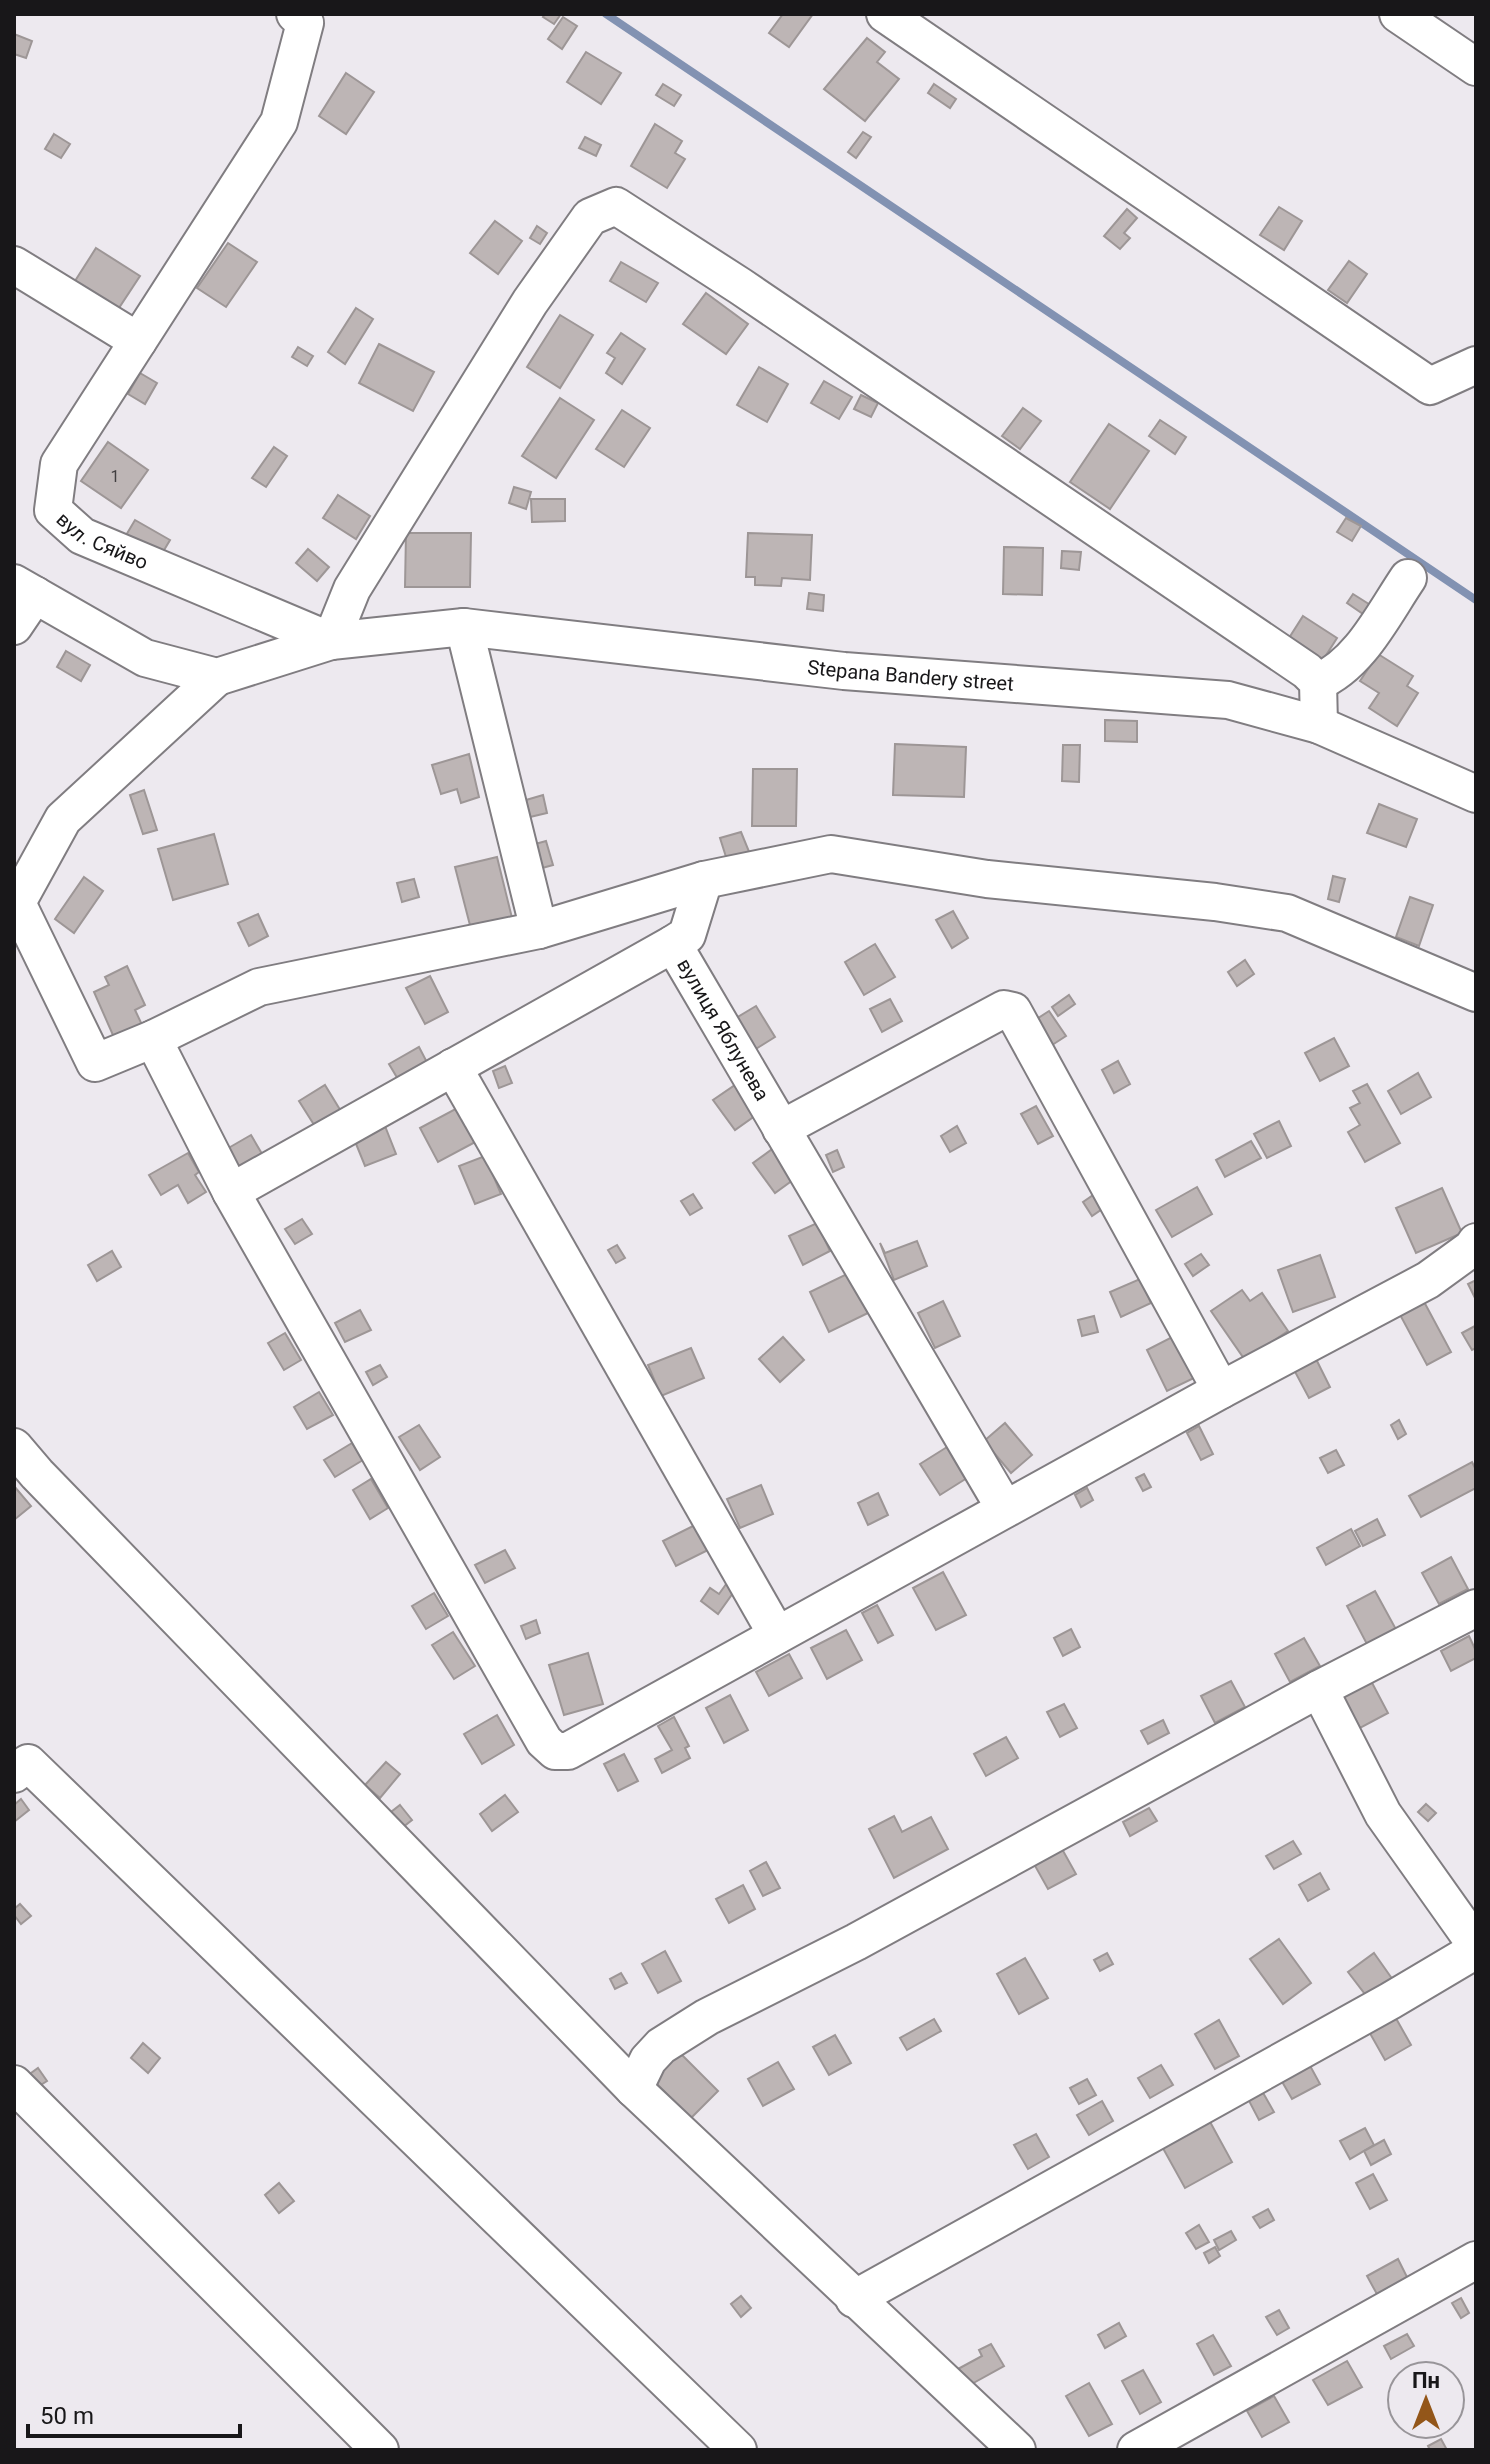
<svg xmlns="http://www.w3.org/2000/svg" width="1490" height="2464" viewBox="0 0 1490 2464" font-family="Roboto,sans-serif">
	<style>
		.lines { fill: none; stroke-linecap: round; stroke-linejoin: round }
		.stream { stroke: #8292b2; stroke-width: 8 }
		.building { fill: #bdb5b5; stroke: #9d9696; stroke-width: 2 }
		.minor-casing { stroke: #807d81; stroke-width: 40 }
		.minor { stroke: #fff; stroke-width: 36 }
		.labels { text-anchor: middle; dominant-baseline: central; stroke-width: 8; stroke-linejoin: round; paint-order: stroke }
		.number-label { font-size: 16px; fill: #413e40 }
		.street-label { font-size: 20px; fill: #181719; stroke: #ede9ef }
	</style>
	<rect width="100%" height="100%" fill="#ede9ef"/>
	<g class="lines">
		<path class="stream" d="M606,14L1476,600"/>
	</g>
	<g class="building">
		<path d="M545,14H561L554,24L543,17Z"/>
		<path d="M783,14H813L789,47L769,33Z"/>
		<path d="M563,17L577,26L562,49L548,39Z"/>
		<path d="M14,34L32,41L26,58L14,54Z"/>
		<path d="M867,38L885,52L877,62L899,79L865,121L824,89Z"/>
		<path d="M586,52L621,73L601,104L567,82Z"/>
		<path d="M346,73L374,92L346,134L319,116Z"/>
		<path d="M663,84L681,95L674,106L656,95Z"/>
		<path d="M934,84L956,99L950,108L928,93Z"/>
		<path d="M655,124L682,141L675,153L685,159L667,188L631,166Z"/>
		<path d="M863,132L871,137L856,158L848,152Z"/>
		<path d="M54,134L70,144L61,158L45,149Z"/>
		<path d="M585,137L601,145L596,156L579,148Z"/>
		<path d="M1279,207L1302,221L1284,250L1260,235Z"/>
		<path d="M1127,209L1137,218L1124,233L1130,238L1120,249L1104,236Z"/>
		<path d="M495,221L522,241L498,274L470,253Z"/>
		<path d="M537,226L547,233L540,244L530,238Z"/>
		<path d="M228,243L257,262L226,307L197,288Z"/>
		<path d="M96,248L140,276L111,320L68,292Z"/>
		<path d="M1349,261L1367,274L1347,303L1328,290Z"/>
		<path d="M621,262L658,283L646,302L610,281Z"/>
		<path d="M706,293L748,324L726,354L683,324Z"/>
		<path d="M356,308L373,319L345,364L328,352Z"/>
		<path d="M560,315L593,335L560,388L527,367Z"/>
		<path d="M621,333L645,349L622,384L606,373L615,358L607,353Z"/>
		<path d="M379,344L434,372L413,411L359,383Z"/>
		<path d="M298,347L313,356L307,366L292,357Z"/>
		<path d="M759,367L788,384L767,422L737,405Z"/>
		<path d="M140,373L157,383L145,404L128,394Z"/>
		<path d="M824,381L852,397L839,419L811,403Z"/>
		<path d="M861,395L878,403L871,417L854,409Z"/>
		<path d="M560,398L594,420L556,478L522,456Z"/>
		<path d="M1023,408L1041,421L1020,449L1002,436Z"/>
		<path d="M622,410L650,428L624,467L596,449Z"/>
		<path d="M1160,420L1186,437L1175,454L1149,436Z"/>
		<path d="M1109,424L1149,451L1110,509L1070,482Z"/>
		<path d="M108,442L148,470L121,508L81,481Z"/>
		<path d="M274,447L287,456L266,487L252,478Z"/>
		<path d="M514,487L531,492L526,509L509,503Z"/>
		<path d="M338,495L370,516L356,539L323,518Z"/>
		<path d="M531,499H565V521L532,522Z"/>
		<path d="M1346,518L1361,526L1352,541L1337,532Z"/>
		<path d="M135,520L170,540L160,557L125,537Z"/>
		<path d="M406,533H471L470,587H405Z"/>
		<path d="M748,533L812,535L810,580L782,578L781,586L755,585V577H746Z"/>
		<path d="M1004,547L1043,548L1042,595L1003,594Z"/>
		<path d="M308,549L329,567L317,581L296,563Z"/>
		<path d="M1062,551L1081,552L1079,570L1061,568Z"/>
		<path d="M809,593L824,595L823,611L807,609Z"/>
		<path d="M1353,594L1372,606L1366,616L1347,603Z"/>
		<path d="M1303,616L1337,638L1323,660L1289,638Z"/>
		<path d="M66,651L90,665L81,681L57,667Z"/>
		<path d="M1378,654L1413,676L1407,686L1418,693L1397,726L1369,708L1379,693L1360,681Z"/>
		<path d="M1105,720L1137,721V742L1105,741Z"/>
		<path d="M895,744L966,747L964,797L893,795Z"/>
		<path d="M1063,745H1080L1079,782L1062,781Z"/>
		<path d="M469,754L479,797L461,803L457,789L441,794L432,765Z"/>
		<path d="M753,769H797L796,826H752Z"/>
		<path d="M144,790L157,830L143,834L130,795Z"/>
		<path d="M543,795L547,813L530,817L526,800Z"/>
		<path d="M1379,804L1417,819L1406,847L1367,833Z"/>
		<path d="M741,832L750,854L727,860L720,838Z"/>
		<path d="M214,834L228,884L173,900L158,849Z"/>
		<path d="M546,841L553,865L535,870L528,846Z"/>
		<path d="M497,857L513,922L472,933L455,867Z"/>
		<path d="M1333,876L1345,879L1339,902L1328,899Z"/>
		<path d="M84,877L103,891L74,933L55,919Z"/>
		<path d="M414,879L419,897L402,902L397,883Z"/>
		<path d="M1410,897L1433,905L1419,946L1396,937Z"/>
		<path d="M953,911L968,938L952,948L936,920Z"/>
		<path d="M258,914L268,936L249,946L238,923Z"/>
		<path d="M875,944L895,977L864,995L845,962Z"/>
		<path d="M1245,960L1254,974L1237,986L1228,972Z"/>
		<path d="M127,966L145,1005L135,1010L144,1029L116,1042L94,992L109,985L105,977Z"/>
		<path d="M430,976L448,1012L425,1024L406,988Z"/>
		<path d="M1069,995L1075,1004L1058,1016L1052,1007Z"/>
		<path d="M890,999L902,1021L882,1032L870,1009Z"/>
		<path d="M756,1006L775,1037L751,1052L731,1021Z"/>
		<path d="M1049,1011L1066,1036L1046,1049L1029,1024Z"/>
		<path d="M1334,1038L1349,1066L1320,1081L1305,1053Z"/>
		<path d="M419,1047L431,1070L402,1086L389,1064Z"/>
		<path d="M1118,1061L1130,1084L1114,1093L1102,1070Z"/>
		<path d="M505,1066L512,1083L499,1088L493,1071Z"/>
		<path d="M1418,1073L1431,1097L1401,1114L1388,1091Z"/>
		<path d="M738,1083L759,1113L735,1130L713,1100Z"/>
		<path d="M1367,1084L1400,1143L1365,1162L1348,1132L1360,1125L1350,1108L1360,1103L1353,1091Z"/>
		<path d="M325,1085L342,1113L316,1128L299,1101Z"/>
		<path d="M461,1106L479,1140L438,1162L420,1128Z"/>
		<path d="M1036,1106L1053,1136L1038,1144L1021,1114Z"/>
		<path d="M383,1121L396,1154L365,1166L352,1134Z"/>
		<path d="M1279,1121L1291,1146L1267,1158L1254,1134Z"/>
		<path d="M957,1126L966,1143L950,1152L941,1136Z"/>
		<path d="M251,1135L265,1159L239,1174L225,1150Z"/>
		<path d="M1251,1141L1261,1158L1225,1177L1216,1160Z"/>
		<path d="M775,1147L797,1177L775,1193L753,1163Z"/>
		<path d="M837,1150L844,1167L833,1172L826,1155Z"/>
		<path d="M188,1153L199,1172L195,1175L206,1192L188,1203L178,1185L161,1195L149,1175Z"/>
		<path d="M485,1156L501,1194L475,1204L459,1166Z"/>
		<path d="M1197,1187L1212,1214L1172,1237L1156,1210Z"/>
		<path d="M1442,1188L1462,1233L1416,1253L1396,1208Z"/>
		<path d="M1099,1191L1108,1205L1092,1216L1083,1202Z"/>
		<path d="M693,1194L702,1208L690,1215L681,1201Z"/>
		<path d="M302,1219L312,1234L295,1244L285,1229Z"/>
		<path d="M817,1223L830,1251L803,1265L789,1236Z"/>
		<path d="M917,1241L927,1266L894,1280L880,1243L885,1253Z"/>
		<path d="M617,1245L625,1258L616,1263L608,1250Z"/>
		<path d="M112,1251L121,1267L97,1281L88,1265Z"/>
		<path d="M1201,1254L1209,1265L1193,1276L1185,1264Z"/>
		<path d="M1320,1255L1335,1297L1293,1312L1278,1270Z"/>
		<path d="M849,1273L868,1313L829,1332L810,1292Z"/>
		<path d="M1140,1279L1151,1303L1121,1317L1110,1292Z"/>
		<path d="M1476,1280V1300L1468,1284Z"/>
		<path d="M1242,1290L1250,1301L1262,1293L1288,1331L1245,1360L1211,1311Z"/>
		<path d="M1422,1298L1451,1352L1427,1365L1398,1311Z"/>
		<path d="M943,1301L960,1336L935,1348L918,1313Z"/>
		<path d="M360,1310L371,1330L345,1342L335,1323Z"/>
		<path d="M1094,1316L1098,1332L1082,1336L1078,1320Z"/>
		<path d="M1475,1326L1476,1348L1472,1350L1462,1333Z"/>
		<path d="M285,1333L301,1360L284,1370L268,1343Z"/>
		<path d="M1176,1335L1196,1377L1167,1391L1147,1350Z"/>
		<path d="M783,1337L804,1360L780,1382L759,1359Z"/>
		<path d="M691,1348L704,1378L661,1396L648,1365Z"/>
		<path d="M1315,1357L1330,1387L1309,1398L1293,1368Z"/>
		<path d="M380,1365L387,1377L373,1385L366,1372Z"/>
		<path d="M319,1392L333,1415L307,1429L294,1407Z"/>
		<path d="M1399,1420L1406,1434L1398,1439L1391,1425Z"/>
		<path d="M1005,1423L1032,1455L1011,1473L984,1441Z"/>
		<path d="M419,1425L440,1457L420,1470L399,1437Z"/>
		<path d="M1199,1426L1213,1454L1201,1460L1187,1433Z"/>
		<path d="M352,1443L363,1460L335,1477L324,1460Z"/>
		<path d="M947,1447L967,1478L940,1495L920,1464Z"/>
		<path d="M1336,1450L1344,1465L1328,1473L1320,1458Z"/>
		<path d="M1472,1462L1476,1470V1488L1421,1517L1409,1496Z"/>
		<path d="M1144,1474L1151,1487L1143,1491L1136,1478Z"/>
		<path d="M371,1479L388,1508L370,1519L353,1490Z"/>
		<path d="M761,1485L773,1514L740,1528L727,1499Z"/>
		<path d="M14,1486L31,1506L14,1520Z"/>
		<path d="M1087,1488L1093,1500L1081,1507L1075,1495Z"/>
		<path d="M878,1493L888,1515L868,1525L858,1503Z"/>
		<path d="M1377,1519L1385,1535L1363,1546L1355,1531Z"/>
		<path d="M697,1524L710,1549L676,1566L663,1541Z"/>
		<path d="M1351,1529L1360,1546L1326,1565L1317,1548Z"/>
		<path d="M505,1550L515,1568L485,1583L475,1565Z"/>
		<path d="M1451,1557L1468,1589L1439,1604L1422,1573Z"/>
		<path d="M943,1572L966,1615L936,1630L913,1588Z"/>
		<path d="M729,1580L738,1586L718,1614L701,1601L710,1588L719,1594Z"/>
		<path d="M1375,1591L1398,1633L1369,1648L1347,1606Z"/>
		<path d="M434,1593L448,1616L426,1629L412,1606Z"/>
		<path d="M877,1605L893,1635L878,1643L862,1613Z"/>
		<path d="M536,1620L540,1633L526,1639L521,1626Z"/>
		<path d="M1071,1629L1080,1647L1063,1656L1054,1638Z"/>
		<path d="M846,1630L862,1660L827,1679L811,1648Z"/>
		<path d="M453,1632L475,1666L454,1679L432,1645Z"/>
		<path d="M1469,1636L1476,1651V1658L1451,1671L1441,1651Z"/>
		<path d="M1304,1638L1320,1666L1290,1682L1275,1654Z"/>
		<path d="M588,1653L603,1704L564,1715L549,1665Z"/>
		<path d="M789,1654L802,1678L769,1696L756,1672Z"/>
		<path d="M1370,1679L1388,1713L1360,1728L1342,1694Z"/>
		<path d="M1231,1681L1245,1707L1215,1723L1201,1696Z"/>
		<path d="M730,1695L748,1730L724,1743L706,1708Z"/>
		<path d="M1064,1704L1077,1728L1060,1737L1047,1712Z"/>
		<path d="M497,1715L514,1745L482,1764L464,1734Z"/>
		<path d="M674,1717L689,1746L685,1748L690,1758L662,1773L655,1759L672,1750L658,1726Z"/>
		<path d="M1163,1720L1169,1733L1148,1744L1141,1731Z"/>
		<path d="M1006,1737L1018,1758L986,1776L974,1754Z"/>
		<path d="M624,1754L638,1781L618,1791L604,1764Z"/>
		<path d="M386,1762L400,1774L380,1798L365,1785Z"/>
		<path d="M505,1795L518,1812L492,1831L480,1814Z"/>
		<path d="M21,1799L29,1810L14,1822V1805Z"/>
		<path d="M1426,1804L1436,1813L1428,1821L1418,1812Z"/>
		<path d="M400,1805L412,1820L403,1827L391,1812Z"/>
		<path d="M1149,1808L1157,1821L1130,1836L1123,1822Z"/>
		<path d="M894,1816L902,1832L931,1817L948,1849L894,1878L869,1829Z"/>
		<path d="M1293,1841L1301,1854L1274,1869L1266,1856Z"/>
		<path d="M1062,1849L1076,1874L1048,1889L1034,1864Z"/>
		<path d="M766,1862L780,1888L763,1896L750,1871Z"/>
		<path d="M1320,1873L1329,1889L1308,1901L1299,1885Z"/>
		<path d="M743,1885L755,1909L729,1923L716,1899Z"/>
		<path d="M20,1904L31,1916L21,1924L14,1915V1909Z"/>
		<path d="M1279,1939L1311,1983L1283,2004L1250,1959Z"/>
		<path d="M665,1951L681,1981L658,1993L642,1964Z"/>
		<path d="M1107,1953L1113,1964L1100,1971L1094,1960Z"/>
		<path d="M1374,1953L1393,1980L1368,1998L1348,1972Z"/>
		<path d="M1025,1958L1048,1998L1019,2014L997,1974Z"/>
		<path d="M621,1973L627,1983L615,1989L610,1979Z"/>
		<path d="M1393,2013L1411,2045L1385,2060L1367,2028Z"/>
		<path d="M934,2019L941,2031L907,2050L900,2038Z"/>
		<path d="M1219,2020L1239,2056L1215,2069L1195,2034Z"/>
		<path d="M835,2035L851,2063L829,2075L813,2047Z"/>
		<path d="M143,2043L160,2058L148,2073L131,2058Z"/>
		<path d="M680,2053L718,2091L691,2118L653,2080Z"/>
		<path d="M778,2062L794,2089L763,2106L748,2079Z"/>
		<path d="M1308,2062L1320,2084L1292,2099L1280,2078Z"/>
		<path d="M1161,2065L1173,2085L1150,2098L1138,2078Z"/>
		<path d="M38,2068L47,2081L36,2088L27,2076Z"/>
		<path d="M1087,2079L1096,2095L1079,2104L1070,2088Z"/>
		<path d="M1262,2091L1274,2112L1259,2120L1248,2099Z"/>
		<path d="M1102,2101L1113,2121L1089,2135L1077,2115Z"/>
		<path d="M1203,2109L1232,2162L1185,2188L1159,2141Z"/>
		<path d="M1365,2128L1374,2145L1350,2159L1340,2141Z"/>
		<path d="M1036,2134L1049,2157L1028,2169L1014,2145Z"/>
		<path d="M1384,2140L1391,2154L1371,2165L1364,2151Z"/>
		<path d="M1373,2174L1387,2200L1370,2209L1356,2183Z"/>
		<path d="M279,2183L294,2201L279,2213L265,2195Z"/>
		<path d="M1268,2209L1274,2220L1260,2228L1253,2217Z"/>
		<path d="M1199,2225L1209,2242L1196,2249L1186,2233Z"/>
		<path d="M1231,2231L1236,2240L1219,2250L1214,2240Z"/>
		<path d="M1215,2247L1220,2256L1209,2263L1204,2253Z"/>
		<path d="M1398,2259L1408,2279L1378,2296L1367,2276Z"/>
		<path d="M741,2296L751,2308L741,2317L731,2304Z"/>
		<path d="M1461,2298L1469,2313L1461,2318L1452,2303Z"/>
		<path d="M1279,2310L1289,2328L1277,2335L1266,2317Z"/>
		<path d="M1119,2323L1126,2336L1105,2348L1098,2335Z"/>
		<path d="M1407,2334L1414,2346L1391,2359L1384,2346Z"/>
		<path d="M1213,2335L1231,2366L1214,2375L1197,2344Z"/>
		<path d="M991,2344L1004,2366L968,2386L958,2369L982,2356L979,2350Z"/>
		<path d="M1347,2361L1362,2387L1328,2405L1313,2380Z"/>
		<path d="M1143,2370L1161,2402L1140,2414L1122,2381Z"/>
		<path d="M1089,2383L1112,2424L1089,2436L1066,2396Z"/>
		<path d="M1274,2396L1289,2422L1262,2437L1247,2411Z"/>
		<path d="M1441,2439L1447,2450H1430L1428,2446Z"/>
	</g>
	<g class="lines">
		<g class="minor-casing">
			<g id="minor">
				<path id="s1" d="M295,14L305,23L279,122L59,464L53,510L82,536L331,641"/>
				<path d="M885,14L1430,386L1476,365"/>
				<path d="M1398,14L1476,67"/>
				<path d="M14,265L138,341"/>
				<path id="s2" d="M14,583L145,658L217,677L331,641L464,627L844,671L1228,700L1319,725L1476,794"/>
				<path d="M14,626L35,595"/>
				<path d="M464,627L539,930"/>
				<path d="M331,641L352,589L530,302L590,217L616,206L740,286L1307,671L1318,682L1319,725"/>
				<path d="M1318,682C1360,664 1383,615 1408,578"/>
				<path d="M17,903L95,1063L153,1039L259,987L539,930L704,880L831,854L987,879L1215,902L1287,913L1476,993"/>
				<path d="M14,908L63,819L217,677"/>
				<path d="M673,944L687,935L704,880"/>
				<path d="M153,1039L231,1192L544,1741L555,1751H568L1221,1390L1428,1280L1472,1248L1476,1242"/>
				<path d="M453,1067L777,1635"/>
				<path d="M781,1129L1004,1009L1013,1011L1221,1390"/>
				<path id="s3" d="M231,1192L673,944L1005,1509"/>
				<path d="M14,1447L37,1474L634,2089L1017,2450"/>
				<path d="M1319,1689L1383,1814L1476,1945"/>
				<path d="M14,1774L28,1763L738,2450"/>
				<path d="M14,2084L380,2450"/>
				<path d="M634,2089L648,2060L661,2046L707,2017L856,1942L1319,1689L1476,1608"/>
				<path d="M854,2299L1390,2001L1476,1950"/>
				<path d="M1136,2450L1476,2260"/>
			</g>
		</g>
		<use href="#minor" class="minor"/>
	</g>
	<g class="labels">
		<g class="number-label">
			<text x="115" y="476">1</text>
		</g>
		<g class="street-label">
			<text stroke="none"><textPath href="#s1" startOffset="628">вул. Сяйво</textPath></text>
			<text stroke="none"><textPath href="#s2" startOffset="928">Stepana Bandery street</textPath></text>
			<text stroke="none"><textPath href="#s3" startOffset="606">вулиця Яблунева</textPath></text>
		</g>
	</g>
	<rect width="1490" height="2464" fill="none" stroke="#181719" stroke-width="32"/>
	<g transform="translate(1426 2400)"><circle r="38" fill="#ede9ef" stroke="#989599" stroke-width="2"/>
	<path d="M0-6L14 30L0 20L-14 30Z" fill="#935619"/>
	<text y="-12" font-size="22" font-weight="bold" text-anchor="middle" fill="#181719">Пн</text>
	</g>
	<path d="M28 2424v12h212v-12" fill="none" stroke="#181719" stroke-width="4"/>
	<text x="40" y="2424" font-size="24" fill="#181719" stroke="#ede9ef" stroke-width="6" paint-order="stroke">50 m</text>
</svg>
